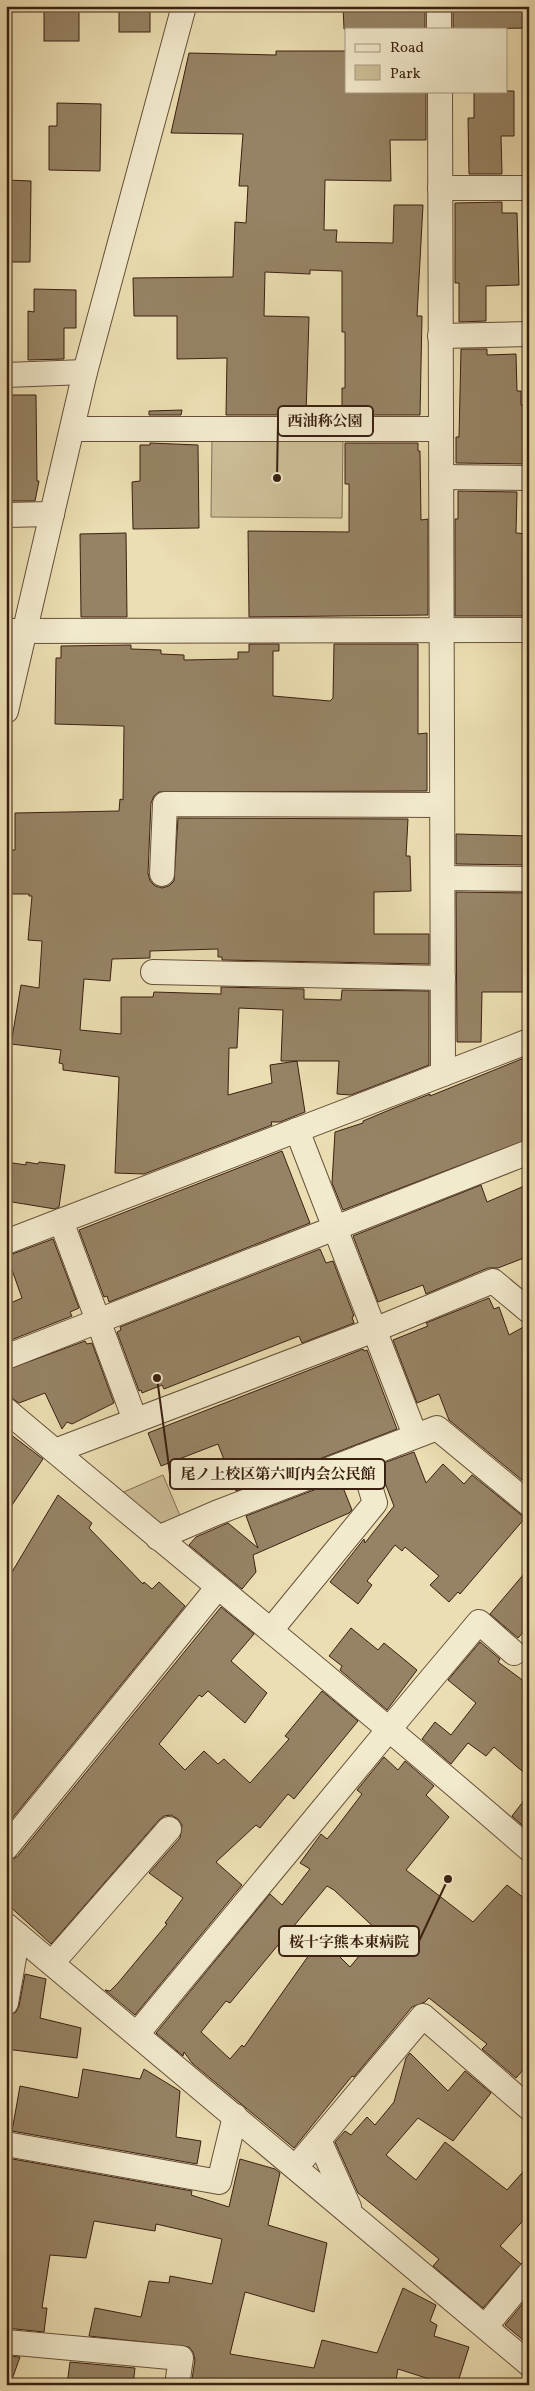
<svg xmlns="http://www.w3.org/2000/svg" width="535" height="2391" viewBox="0 0 535 2391" font-family="Vollkorn,'Noto Serif JP',serif">
	<style>
		.green { fill: #cdbe97; stroke: #846f54 }
		.building { fill: #968365; stroke: #3a2011; fill-rule: evenodd }
		.lines { fill: none; stroke-linecap: round; stroke-linejoin: round }
		.minor-casing { stroke: #665039; stroke-width: 26 }
		.minor { stroke: #f2eacd; stroke-width: 24 }
		.leader { fill: none; stroke: #3a2011; stroke-width: 2 }
		.callout-dot { fill: #3a2011; stroke: #f2eacd; stroke-width: 2 }
		.callout { fill: #f2eacd; stroke: #3a2011; stroke-width: 2 }
		.callout-label { font-size: 15px; text-anchor: middle; font-weight: bold; fill: #3a2011 }
	</style>
	<rect width="100%" height="100%" fill="#ebdeb2"/>
	<filter id="stains"><feTurbulence type="fractalNoise" baseFrequency=".004" numOctaves="4"/><feColorMatrix values="0 0 0 0 .2 0 0 0 0 .09 0 0 0 0 .02 0 0 0 .5 -.17"/></filter>
	<radialGradient id="worn" r=".72"><stop offset=".6" stop-color="#630" stop-opacity="0"/><stop offset="1" stop-color="#630" stop-opacity=".3"/></radialGradient>
	<g class="green">
		<path d="M212,437L343,438L342,518L211,517Z"/>
		<path d="M163,1475L181,1518L160,1523L150,1520L119,1494Z"/>
	</g>
	<g class="building">
		<rect x="44" y="6" width="35" height="35"/>
		<rect x="119" y="6" width="31" height="26"/>
		<path d="M343,6H425V29H344Z"/>
		<path d="M453,6H529V28L453,29Z"/>
		<path d="M276,51H346V91H426V140H390L391,181L325,180L324,230H337L336,242L393,243L394,205H423L417,316H422L420,415H342V388H345V332H342V271L310,270V274L265,272L264,316L309,317L306,415H226L227,358L177,359V316H134L133,278L233,277L235,222L246,223L248,186H239L243,134L171,133L189,53L276,55Z"/>
		<path d="M474,91H514V136H501L502,174H469L468,118H474Z"/>
		<path d="M57,103L101,104L100,171L49,170V126H57Z"/>
		<path d="M6,180L31,181L30,262H6Z"/>
		<path d="M502,202V213H517L519,285L486,286V321L459,322V283H455V203Z"/>
		<path d="M34,289L76,290V328H64V359L28,360V311L34,312Z"/>
		<path d="M461,349H487V355L516,354L517,391H521V405H524V435H529V464L456,463V437H459Z"/>
		<path d="M6,395H36L37,481H39L35,501H6L11,472H6Z"/>
		<path d="M182,410L181,415H149V411Z"/>
		<path d="M150,443L198,445L199,528L133,529L132,482L140,481V445H150Z"/>
		<path d="M345,443H418V451H420L421,520L428,519V615L249,617L248,531L349,532V484H345Z"/>
		<path d="M458,491L517,492L516,533L529,534L526,616H455V519H458Z"/>
		<path d="M126,533L127,617H81L80,534Z"/>
		<path d="M249,644H279V651H273V696L330,701L333,698L334,644H418V734L427,733V791L159,792L154,796L151,803L148,873L150,881L155,886L162,888L169,886L174,881L178,818L408,819L406,856H410L411,891L374,892V934H429V964L222,960V957H218V949L150,951V958L112,959L110,981L84,979L80,1030L121,1034V997H153L154,992L221,994V987L304,989V999L341,1000L342,990L429,991V1065L351,1095L337,1094L339,1061H281L283,1010L239,1008L237,1048H229L228,1095L272,1083L270,1065L297,1061L305,1112L280,1122H271L272,1125L144,1174L115,1173L119,1077L63,1070V1064L59,1063L61,1050L11,1044L21,985L39,988L42,941L28,940L32,896H29V894H6V850H15V813L119,811L120,799L123,800L124,726L55,724L56,658H61V646L131,645V649L161,650V654L184,655V660L238,659V652H249Z"/>
		<path d="M456,834L529,836V865L456,864Z"/>
		<path d="M456,892L528,893L529,992H482L481,1042H457Z"/>
		<path d="M529,1056V1139L343,1210L332,1183L335,1132L363,1123V1121L394,1108L430,1094V1096Z"/>
		<path d="M282,1151L310,1223L109,1302L107,1296L104,1297L79,1230Z"/>
		<path d="M6,1162L26,1165V1162L38,1164L39,1162L65,1165L59,1207L55,1209L6,1201Z"/>
		<path d="M529,1184V1256L498,1268H488L426,1294L423,1285L378,1302L353,1236L481,1185L487,1202Z"/>
		<path d="M53,1239L79,1308L70,1312L72,1316L6,1342V1305L22,1298L7,1256Z"/>
		<path d="M320,1249L326,1263L333,1261L354,1316L352,1317L354,1323L302,1343L299,1336L164,1389L162,1385L142,1393L141,1390L139,1391L117,1332L121,1330L120,1327Z"/>
		<path d="M489,1298L494,1309L499,1307L509,1335L529,1324V1472L522,1480L449,1420L439,1394L417,1403L393,1340L428,1326L426,1323Z"/>
		<path d="M85,1341L87,1344L92,1343L114,1403L72,1424L67,1422L62,1429L45,1393L19,1403L13,1399L6,1381V1370Z"/>
		<path d="M363,1349L364,1351L367,1350L397,1429L236,1491L218,1444L161,1466L148,1433Z"/>
		<path d="M6,1431L43,1459L6,1514Z"/>
		<path d="M414,1452L426,1483L443,1464L464,1484L472,1475L525,1518L460,1594L458,1592L449,1602L430,1585L439,1576L405,1547L402,1551L395,1545L367,1581L372,1585L358,1604L330,1582L364,1539L365,1543L394,1506L378,1465Z"/>
		<path d="M340,1480L352,1510L349,1513L253,1555L256,1572L242,1589L189,1545L196,1537L228,1523L258,1548L246,1516Z"/>
		<path d="M58,1495L92,1523L89,1528L143,1584L144,1582L152,1589L159,1582L185,1606L6,1826V1582Z"/>
		<path d="M529,1568V1626L518,1638L490,1614Z"/>
		<path d="M221,1607L254,1634L231,1661L267,1693L245,1723L208,1691L202,1697L199,1695L159,1744L185,1770L204,1751L218,1764L224,1759L250,1783L289,1739L285,1736L322,1691L358,1721L294,1799L288,1794L260,1828L256,1825L216,1862L242,1885L135,2015L105,1990L110,1991L118,1983L167,1924L165,1923L183,1898L149,1873L180,1838L182,1825L178,1819L171,1815L164,1816L159,1820L51,1944L6,1903V1861L17,1857Z"/>
		<path d="M351,1628L378,1650L384,1643L417,1670L387,1710L340,1670L342,1666L329,1656Z"/>
		<path d="M480,1642L500,1659L498,1662L529,1685V1777L494,1747L486,1756L468,1743L451,1764L422,1739L435,1722L451,1735L476,1703L448,1680Z"/>
		<path d="M384,1757L398,1770L405,1761L434,1786L426,1795L449,1817L406,1870L473,1922L507,1885L529,1902V2063L516,2078L482,2049L487,2044L429,1998L425,2002L412,2007L354,2077L352,2076L294,2148L192,2063L184,2052L183,2056L156,2033L270,1894L282,1905L310,1869L300,1863L321,1834L327,1839L333,1832L362,1794L357,1790ZM327,1886L334,1890L379,1932L350,1967L321,1938L244,2047L242,2045L230,2059L201,2032L226,2001L230,2003Z"/>
		<path d="M529,1794V1831L512,1816Z"/>
		<path d="M25,1974L46,1979L40,2018L81,2028L77,2058L6,2049V2016L16,2012L19,2006Z"/>
		<path d="M410,2053L448,2091L465,2071L491,2093L453,2141L418,2118L386,2155L416,2180L445,2142L507,2190L529,2165V2214L500,2246L521,2264L483,2308L433,2266L439,2259L358,2193L335,2142L345,2131L351,2135L367,2117L375,2125L394,2102L406,2058Z"/>
		<path d="M83,2069L140,2079L144,2069L180,2091L176,2137L201,2141L197,2164L12,2131L20,2086L78,2098Z"/>
		<path d="M7,2158L192,2191L191,2195L229,2207L240,2159L275,2169L280,2173L268,2225L327,2243L314,2312L245,2292L230,2354L314,2368L322,2340L377,2353L403,2288L436,2305L430,2321L437,2325L434,2336L469,2347L457,2385H448L398,2369L395,2385H191L195,2360L193,2352L189,2347L89,2336L95,2308L141,2317L149,2281L169,2283L170,2276L212,2284L222,2239L156,2224L155,2231L94,2221L86,2258L50,2255L42,2308H47L44,2332L6,2328Z"/>
		<path d="M529,2296V2345L505,2325Z"/>
		<path d="M6,2356L20,2357L10,2385H6Z"/>
		<path d="M70,2362L135,2368L133,2385H67Z"/>
	</g>
	<g class="lines">
		<g class="minor-casing">
			<g id="minor">
				<path d="M439,6V29"/>
				<path d="M440,91L443,1074"/>
				<path d="M440,188H529"/>
				<path d="M440,336L529,334"/>
				<path d="M6,375L85,372"/>
				<path d="M72,429H440"/>
				<path d="M441,477L529,478"/>
				<path d="M6,515L52,514"/>
				<path d="M6,631L529,630"/>
				<path d="M6,711L85,372L184,6"/>
				<path d="M162,874L165,804L442,805"/>
				<path d="M443,878L529,879"/>
				<path d="M153,972L443,978"/>
				<path d="M297,1130L415,1435"/>
				<path d="M61,1221L135,1420"/>
				<path d="M6,1242L529,1041"/>
				<path d="M6,1357L529,1152"/>
				<path d="M6,1410C180,1557 357,1699 529,1849"/>
				<path d="M55,1451L374,1330L493,1281L529,1311"/>
				<path d="M158,1538L216,1513L437,1428L529,1504"/>
				<path d="M271,1630L375,1503L361,1457"/>
				<path d="M6,1848L218,1587"/>
				<path d="M6,1925L529,2364"/>
				<path d="M52,1963L169,1829"/>
				<path d="M6,2003L18,1935"/>
				<path d="M137,2034L390,1728L479,1622L514,1653"/>
				<path d="M319,2140L349,2207"/>
				<path d="M6,2144L219,2182L235,2116"/>
				<path d="M296,2167L423,2016L529,2108"/>
				<path d="M486,2326L529,2274"/>
				<path d="M6,2342L181,2358L177,2385"/>
			</g>
		</g>
		<use href="#minor" class="minor"/>
	</g>
	<path class="leader" d="M277 478L278 421M157 1378L170 1474M448 1879L419 1941"/>
	<g class="callout-dot">
		<circle cx="277" cy="478" r="5"/>
		<circle cx="157" cy="1378" r="5"/>
		<circle cx="448" cy="1879" r="5"/>
	</g>
	<g class="callout">
		<rect x="278" y="406" width="95" height="30" rx="5"/>
		<rect x="170" y="1459" width="215" height="30" rx="5"/>
		<rect x="279" y="1926" width="140" height="30" rx="5"/>
	</g>
	<g class="callout-label">
		<text x="325" y="426">西油称公園</text>
		<text x="278" y="1479">尾ノ上校区第六町内会公民館</text>
		<text x="349" y="1947">桜十字熊本東病院</text>
	</g>
	<rect width="535" height="2391" fill="none" stroke="#ebdeb2" stroke-width="25"/>
	<rect x="8" y="8" width="520" height="2376" fill="none" stroke="#3a2011" stroke-width="2.5"/>
	<rect x="12" y="12" width="510" height="2366" fill="none" stroke="#3a2011"/>
	<rect x="345" y="28" width="162" height="65" fill="#f2eacd" stroke="#a89982"/>
	<rect x="355" y="44" width="25" height="8" fill="#f2eacd" stroke="#a89982"/>
	<text x="390" y="52" font-size="15" fill="#3a2011">Road</text>
	<rect x="355" y="65" width="25" height="15" fill="#cdbe97" stroke="#a89982"/>
	<text x="390" y="78" font-size="15" fill="#3a2011">Park</text>
	<rect width="100%" height="100%" filter="url(#stains)"/>
	<rect width="100%" height="100%" fill="url(#worn)"/>
</svg>
